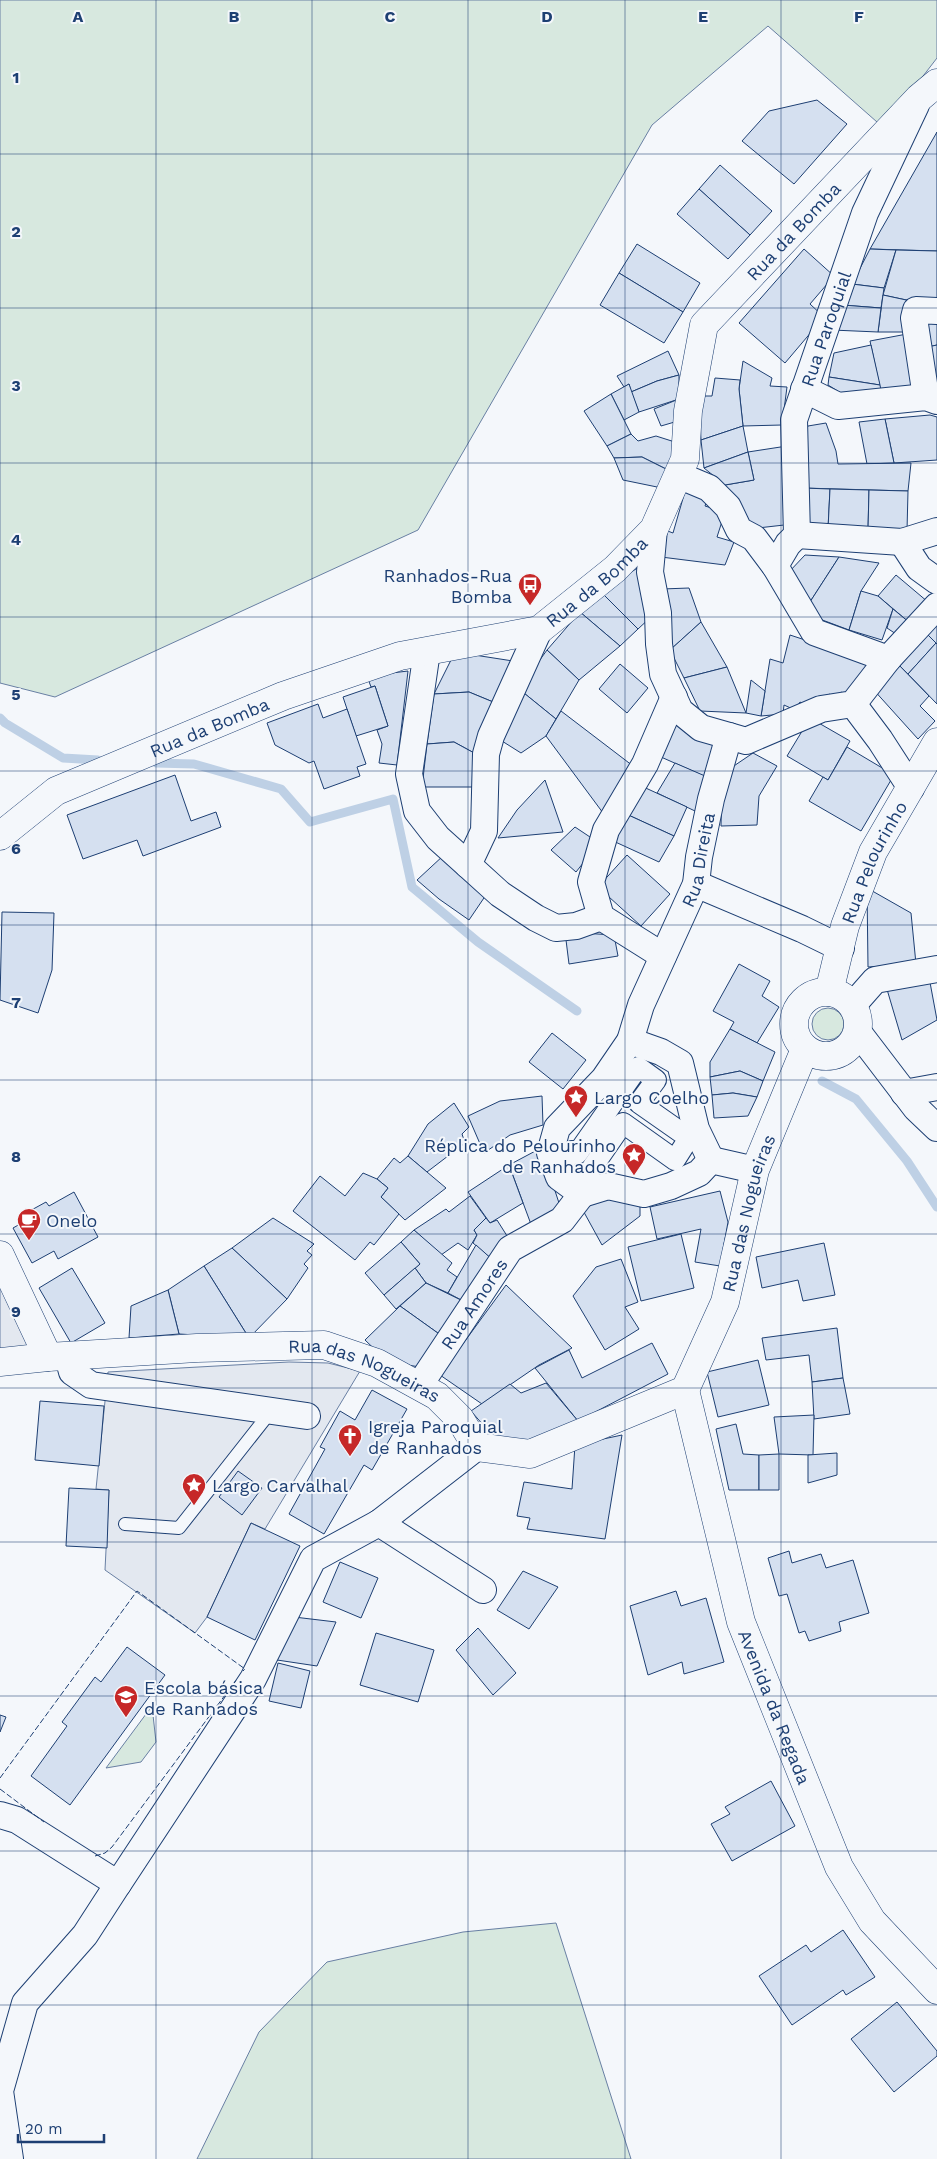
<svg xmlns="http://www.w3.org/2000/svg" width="937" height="2159" viewBox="0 0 937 2159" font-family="'Work Sans',sans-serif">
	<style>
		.green { fill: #d7e8df; stroke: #687fa3 }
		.parking { fill: #e3e8f0; stroke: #687fa3 }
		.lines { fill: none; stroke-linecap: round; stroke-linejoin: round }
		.stream { stroke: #bed0e5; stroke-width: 9 }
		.building { fill: #d5e0f0; stroke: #1d3f73 }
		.service-casing { stroke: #1d3f73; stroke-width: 14 }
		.pedestrian-casing { stroke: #1d3f73; stroke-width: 22 }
		.minor-casing { stroke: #1d3f73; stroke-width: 28 }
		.tertiary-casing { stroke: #1d3f73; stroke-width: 29 }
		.service { stroke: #f4f7fb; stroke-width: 12 }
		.pedestrian { stroke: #f4f7fb; stroke-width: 20 }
		.minor { stroke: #f4f7fb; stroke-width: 26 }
		.tertiary { stroke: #f4f7fb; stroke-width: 28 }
		.fence { stroke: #1d3f73; stroke-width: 1; stroke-dasharray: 6 2.5; stroke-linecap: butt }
		.grid { fill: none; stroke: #1d3f73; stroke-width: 1; stroke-opacity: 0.55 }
		.labels { text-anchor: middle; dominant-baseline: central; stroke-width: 4; stroke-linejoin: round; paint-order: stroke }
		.street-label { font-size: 18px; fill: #1d3f73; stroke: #f4f7fb }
		.poi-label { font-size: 18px; fill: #1d3f73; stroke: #f4f7fb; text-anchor: start }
		.grid-label { font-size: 16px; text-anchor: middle; font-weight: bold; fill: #1d3f73; stroke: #f4f7fb; stroke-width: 4; stroke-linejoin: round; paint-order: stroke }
	</style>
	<rect width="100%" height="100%" fill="#f4f7fb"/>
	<g class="green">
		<path d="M0,0H937V58L920,80L877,122L768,26L652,125L418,530L55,697L0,683Z"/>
		<circle cx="828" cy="1024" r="16"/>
		<path d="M152,1706L156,1742L141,1762L106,1768Z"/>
		<path d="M556,1923L631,2159H197L259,2032L327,1962L463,1932Z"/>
	</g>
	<g class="parking">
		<path d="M0,1255L48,1357L0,1362Z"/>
		<path d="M289,1362L328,1363L360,1371L265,1529L251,1523L207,1617L195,1633L105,1570L109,1490L96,1489L108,1372Z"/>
	</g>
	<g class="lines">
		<g class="stream">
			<path d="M0,718L5,723L63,758L98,760"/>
			<path d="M156,763L194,764L281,789L310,822L393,799L412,887L478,942L577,1011"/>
			<path d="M822,1081L856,1099L907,1161L937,1207"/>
		</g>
	</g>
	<g class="building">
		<path d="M817,100L847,124L794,184L742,141L769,111Z"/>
		<path d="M937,132V251L870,249Z"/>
		<path d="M720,165L772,211L750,235L699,189Z"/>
		<path d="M699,189L750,235L728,259L677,214Z"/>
		<path d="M637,244L700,283L683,312L619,273Z"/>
		<path d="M804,249L834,276L810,304L824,317L785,363L739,323Z"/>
		<path d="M870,249L896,250L884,288L852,284Z"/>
		<path d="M896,250L937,251V303L911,301L883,295Z"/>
		<path d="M619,273L683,312L664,343L600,305Z"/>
		<path d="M852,284L884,288L881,308L842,305Z"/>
		<path d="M883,295L911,301L908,332H878Z"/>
		<path d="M842,305L881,308L878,332L832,330Z"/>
		<path d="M937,316V345L923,348L920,318Z"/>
		<path d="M907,334L919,393L882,397L870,341Z"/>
		<path d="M871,345L880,385L829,377L834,353Z"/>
		<path d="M937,345V392L923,348Z"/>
		<path d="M668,351L679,375L657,381L631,392L629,384L624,387L617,376Z"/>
		<path d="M743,361L772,378L770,386L787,387L782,425L743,426L739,389Z"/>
		<path d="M679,375V399L639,412L631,392L657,381Z"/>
		<path d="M829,377L880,385L882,397L854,401L828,385Z"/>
		<path d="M715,378L740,380L739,389L743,426L701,440L699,396H712Z"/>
		<path d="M629,384L639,412L624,420L611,394Z"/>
		<path d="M611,394L631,434L607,446L584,411Z"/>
		<path d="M679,399L678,421L661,426L654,409Z"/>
		<path d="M930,415L937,417V460L894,463L885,419Z"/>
		<path d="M885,419L894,463L867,464L859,422Z"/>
		<path d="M826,423L836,451L838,464L911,463L908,491L803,488L802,437L808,426Z"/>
		<path d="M743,426L748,452L704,468L701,440Z"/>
		<path d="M631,434L638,441L656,436L678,443L668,470L642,457L614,458L607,446Z"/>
		<path d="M787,446L793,524L749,529L740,521L725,485L754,480L748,452Z"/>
		<path d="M748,452L754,480L725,485L704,468Z"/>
		<path d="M642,457L668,470L662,488L623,480L614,458Z"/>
		<path d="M686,488L709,495L705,506L725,512L717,537L734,542L725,565L661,557L665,530L673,533Z"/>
		<path d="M803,488L830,489L828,529L802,528Z"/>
		<path d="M830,489L869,490L868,530L828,529Z"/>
		<path d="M869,490L908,491L907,531L868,530Z"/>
		<path d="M805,555L839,557L808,605L788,573Z"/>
		<path d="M839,557L879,563L861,591L849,630L817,618L808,605Z"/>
		<path d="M642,565L652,616L638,629L601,592Z"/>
		<path d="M896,575L928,602L910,623L878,596Z"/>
		<path d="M689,588L701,622L670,650L662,589Z"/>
		<path d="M861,591L878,596L893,609L882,640L849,630Z"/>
		<path d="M601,592L638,629L620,646L580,612Z"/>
		<path d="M893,609L910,623L899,636L887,628Z"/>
		<path d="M580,612L620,646L579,680L547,650Z"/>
		<path d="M701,622L727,667L684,678L670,650Z"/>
		<path d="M937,622V644L925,632Z"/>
		<path d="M925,632L936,643L908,674L895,661Z"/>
		<path d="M790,635L869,661L847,695L841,692L837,698L829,694L813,710L800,702L795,710L784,705L783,714L761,716L770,659L783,663Z"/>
		<path d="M936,643L937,644V704L908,674Z"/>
		<path d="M547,650L579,680L556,719L519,689Z"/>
		<path d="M455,652L513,661L498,704L469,692L434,694Z"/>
		<path d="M895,661L929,696L920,706L935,721L918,739L872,688Z"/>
		<path d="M620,664L648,688L627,713L599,689Z"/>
		<path d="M727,667L746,713L700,711L684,678Z"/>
		<path d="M408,671L397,765L379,763L382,744L377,730L388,726L375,686L371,687L367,676Z"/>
		<path d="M751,680L765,691L761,716L746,713Z"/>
		<path d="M375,686L388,726L356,736L343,697Z"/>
		<path d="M519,689L556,719L546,736L521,753L494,736Z"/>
		<path d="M469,692L498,704L476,754L454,742L427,744L434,694Z"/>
		<path d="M318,704L323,718L347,709L366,764L357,767L360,776L324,789L314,761L309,763L275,745L267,723Z"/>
		<path d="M561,711L637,769L606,817L546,736Z"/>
		<path d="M673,717L723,746L706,777L652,753Z"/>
		<path d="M810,718L850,741L828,780L787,756Z"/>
		<path d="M454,742L476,754L473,787H422L427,744Z"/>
		<path d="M847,747L894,775L861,831L809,801L823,777L828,780Z"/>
		<path d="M753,753L777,766L759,796L757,825L721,826L722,774Z"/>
		<path d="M675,763L712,779L695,811L657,793Z"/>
		<path d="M175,775L191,821L216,812L221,827L143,856L137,840L83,859L67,815Z"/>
		<path d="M545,780L563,832L498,838L517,810Z"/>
		<path d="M637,784L687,807L674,836L624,813Z"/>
		<path d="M624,813L674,836L659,862L611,840Z"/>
		<path d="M575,827L599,843L576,872L551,850Z"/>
		<path d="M444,855L488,892L469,920L439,899L417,880Z"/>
		<path d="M627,855L670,894L641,926L598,887Z"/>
		<path d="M867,888L911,913L916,964L868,967Z"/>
		<path d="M2,912L54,913L52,970L38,1013L0,1000Z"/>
		<path d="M565,932L614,935L618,956L569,964Z"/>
		<path d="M739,964L770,981L762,996L779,1007L757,1043L730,1029L734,1022L713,1011Z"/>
		<path d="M929,977L937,1020L902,1040L886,986Z"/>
		<path d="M730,1029L775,1052L763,1081L740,1071L710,1077V1062Z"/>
		<path d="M552,1033L586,1060L563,1089L529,1062Z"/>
		<path d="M740,1071L763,1081L757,1097L733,1093L712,1095L710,1077Z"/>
		<path d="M733,1093L757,1097L748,1116L714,1118L712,1095Z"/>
		<path d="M542,1096L543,1125L510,1135L484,1153L468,1116L500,1101Z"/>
		<path d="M454,1103L469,1127L462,1134L465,1143L427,1172L408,1156L428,1124Z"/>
		<path d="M541,1148L559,1203L555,1215L532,1227L509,1165Z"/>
		<path d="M408,1156L446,1188L405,1220L381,1197L388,1188L377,1179L394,1158L400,1163Z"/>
		<path d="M509,1165L523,1203L490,1223L468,1192Z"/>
		<path d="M363,1173L377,1179L388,1188L381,1197L399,1214L374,1245L370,1242L355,1260L293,1211L320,1176L345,1196Z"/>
		<path d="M720,1191L728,1222L720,1266L695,1262L701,1229L657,1239L650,1207Z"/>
		<path d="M74,1192L98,1237L58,1259L54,1251L32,1263L13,1228L29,1219L26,1213L46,1202L49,1206Z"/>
		<path d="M616,1193L640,1204V1216L602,1245L580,1205Z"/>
		<path d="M470,1196L486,1218L474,1230L477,1235L468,1250L458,1243L441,1255L414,1230L446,1209L449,1212Z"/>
		<path d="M273,1218L314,1244L307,1251L312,1255L304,1264L308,1268L287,1299L232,1248Z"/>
		<path d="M486,1218L490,1223L497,1220L509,1239L494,1261L473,1243L477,1235L474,1230Z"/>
		<path d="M414,1230L452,1263L447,1270L457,1277L448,1293L426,1283L415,1268L420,1264L401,1242Z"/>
		<path d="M681,1234L694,1288L641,1301L628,1247Z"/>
		<path d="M401,1242L420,1264L384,1295L365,1273Z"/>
		<path d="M824,1243L835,1295L803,1301L798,1280L762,1288L756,1257Z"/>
		<path d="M476,1245L494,1261L465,1302L448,1293Z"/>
		<path d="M232,1248L287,1299L249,1338L204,1266Z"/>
		<path d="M621,1259L638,1302L625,1307L639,1329L605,1350L573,1296L596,1267Z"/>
		<path d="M204,1266L249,1338L179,1334L168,1290Z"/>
		<path d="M72,1268L105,1323L71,1343L39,1288Z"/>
		<path d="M415,1268L426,1283L396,1309L384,1295Z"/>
		<path d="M426,1283L465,1302L442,1336L400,1306Z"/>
		<path d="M506,1285L572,1348L539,1365L482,1404L440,1375Z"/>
		<path d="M168,1290L179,1334L129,1338L131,1306Z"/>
		<path d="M400,1306L442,1336L420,1367L388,1362L365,1340Z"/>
		<path d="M837,1328L843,1378L812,1382L809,1355L766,1360L762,1338Z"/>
		<path d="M652,1343L668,1374L578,1421L535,1368L569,1350L582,1378Z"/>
		<path d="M758,1360L769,1405L718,1417L707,1372Z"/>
		<path d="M843,1378L850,1414L814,1419L812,1382Z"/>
		<path d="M546,1383L578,1421L525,1444L497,1441L471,1411L510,1384L521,1393Z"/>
		<path d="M372,1390L407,1409L372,1470L364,1465L324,1534L289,1514L325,1449L320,1447L340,1411L355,1420Z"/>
		<path d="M40,1401L104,1406L99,1466L35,1460Z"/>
		<path d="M814,1415L813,1455L779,1454L774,1417Z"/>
		<path d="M736,1424L743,1454L759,1455V1490H729L716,1429Z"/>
		<path d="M622,1435L605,1539L527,1529L530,1518L517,1516L524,1482L572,1489L575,1445Z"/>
		<path d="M837,1453V1475L808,1483V1455Z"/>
		<path d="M779,1454V1490H759V1455Z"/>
		<path d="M238,1471L262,1488L242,1515L219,1497Z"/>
		<path d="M69,1488L109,1490L107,1548L66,1546Z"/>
		<path d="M251,1523L300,1546L255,1640L207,1617Z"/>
		<path d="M789,1551L792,1563L821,1554L826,1568L853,1560L869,1613L839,1622L841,1631L809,1641L805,1631L799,1633L787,1594L779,1596L768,1558Z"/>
		<path d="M340,1562L378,1578L361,1618L323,1602Z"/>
		<path d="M523,1571L558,1587L529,1629L497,1610Z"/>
		<path d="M676,1591L681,1606L706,1598L724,1662L684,1674L682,1662L648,1675L630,1606Z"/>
		<path d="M294,1617L336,1622L317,1666L277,1660Z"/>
		<path d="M478,1628L516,1673L493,1695L456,1650Z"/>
		<path d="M376,1633L434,1650L418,1702L360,1685Z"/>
		<path d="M127,1647L165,1675L70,1805L31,1776L67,1726L62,1722L95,1677L101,1682Z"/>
		<path d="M278,1663L310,1671L301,1708L269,1701Z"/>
		<path d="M0,1715L6,1717L0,1732Z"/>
		<path d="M771,1781L795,1826L732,1861L711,1824L730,1814L725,1807Z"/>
		<path d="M843,1930L875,1977L846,1995L843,1990L792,2025L759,1976L806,1945L811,1952Z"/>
		<path d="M897,2002L937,2051V2056L894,2092L851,2039Z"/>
	</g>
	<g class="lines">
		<g class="service-casing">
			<path id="service" d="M125,1524L179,1528L272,1410"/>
		</g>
		<g class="pedestrian-casing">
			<path id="pedestrian" d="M638,1067L656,1080L639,1103L689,1138L675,1160L623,1123L587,1175L590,1177L584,1185L560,1168L572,1151L577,1154Z"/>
		</g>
		<g class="minor-casing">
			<g id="minor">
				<path d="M804,389L838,406L926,397L937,401"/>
				<path d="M926,397L914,318L916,310L937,311"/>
				<path d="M678,475L709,488L728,507L739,530L754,538L775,566L814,632L888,659"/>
				<path d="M654,529L650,572L658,613L659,644L663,674L680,711L701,728L729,736"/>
				<path d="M797,535L902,542L937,531"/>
				<path d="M902,542L919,568L937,581"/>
				<path id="s1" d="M775,566L788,544L797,535L794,420L865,213L916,105"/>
				<path d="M427,651L409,774L417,811L438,838L468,865L500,894L536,918L556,928L576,926L601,917"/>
				<path d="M853,704L880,740L911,788"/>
				<path d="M468,865L484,831L486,754L491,736L539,630"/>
				<path d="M696,884L802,929L841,948"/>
				<path d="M663,956L601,917L591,882L606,830L645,764L674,697"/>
				<path d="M853,1005L875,980L937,969"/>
				<path d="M858,1032L916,1108L937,1128"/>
				<path d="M630,1041L661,1052L680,1063L696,1129L711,1160"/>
				<path d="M904,1093L937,1087"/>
				<path d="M711,1160L755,1170"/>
				<path id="s2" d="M582,1194L559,1177L550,1153L557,1128L604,1079L630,1041L641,1005L696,884L699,857L711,799L729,736L746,741L821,709L853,704L888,659L937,606"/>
				<path d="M582,1194L608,1186L644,1194L671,1186L699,1173L711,1160"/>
				<path d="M68,1357L72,1372L91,1385L307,1416"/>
				<path id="s3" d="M419,1386L510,1249L562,1220L582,1194"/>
				<path d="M379,1523L483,1590"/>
				<path d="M0,1815L17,1820L118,1884L253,1679L313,1559L379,1523L477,1447"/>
				<path d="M10,2159L0,2091L25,2003L85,1935L118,1884"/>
			</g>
		</g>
		<g class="tertiary-casing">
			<g id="tertiary">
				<path id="s4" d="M0,836L56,791L283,696L400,656L539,630L615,569L654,529L685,459L688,411L704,325L919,98L937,83"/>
				<circle cx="826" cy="1024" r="32"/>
				<path id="s5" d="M829,992L845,926L873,852L937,742"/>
				<path d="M0,1255L48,1357"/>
				<path id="s6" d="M0,1362L48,1357L197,1348L324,1345L377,1363L437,1396L460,1419L477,1447L530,1454L685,1390L725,1302L755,1170L805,1049"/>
				<path id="s7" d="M685,1390L741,1622L839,1867L872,1921L937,1990"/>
			</g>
		</g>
		<use href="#service" class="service"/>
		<use href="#pedestrian" class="pedestrian"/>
		<use href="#minor" class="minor"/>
		<use href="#tertiary" class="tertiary"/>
		<g class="fence">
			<path d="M0,1778L137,1591L245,1669L243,1671"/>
			<path d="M0,1789L44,1822"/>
			<path d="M95,1856L105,1853L112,1847L237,1679"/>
		</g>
	</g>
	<path class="grid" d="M156,0V2159M312,0V2159M468,0V2159M625,0V2159M781,0V2159M0,154H937M0,308H937M0,463H937M0,617H937M0,771H937M0,925H937M0,1080H937M0,1234H937M0,1388H937M0,1542H937M0,1696H937M0,1851H937M0,2005H937"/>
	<defs>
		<g id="bus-pin" transform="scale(1.25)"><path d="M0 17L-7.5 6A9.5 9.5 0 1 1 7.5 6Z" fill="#c62828" stroke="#f4f7fb"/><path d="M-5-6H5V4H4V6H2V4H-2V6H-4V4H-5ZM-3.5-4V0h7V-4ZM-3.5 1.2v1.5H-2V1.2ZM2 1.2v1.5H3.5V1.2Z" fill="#fff"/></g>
		<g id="sight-pin" transform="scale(1.25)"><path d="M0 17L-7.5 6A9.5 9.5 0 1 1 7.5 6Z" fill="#c62828" stroke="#f4f7fb"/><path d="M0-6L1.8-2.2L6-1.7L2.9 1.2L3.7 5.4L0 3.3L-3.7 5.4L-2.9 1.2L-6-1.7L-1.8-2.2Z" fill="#fff"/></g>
		<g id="cafe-pin" transform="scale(1.25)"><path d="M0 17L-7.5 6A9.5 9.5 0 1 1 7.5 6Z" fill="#c62828" stroke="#f4f7fb"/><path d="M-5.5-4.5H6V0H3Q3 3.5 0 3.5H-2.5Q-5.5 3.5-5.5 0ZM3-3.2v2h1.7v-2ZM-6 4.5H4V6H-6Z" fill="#fff"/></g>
		<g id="church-pin" transform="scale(1.25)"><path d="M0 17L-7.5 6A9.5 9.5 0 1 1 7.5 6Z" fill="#c62828" stroke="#f4f7fb"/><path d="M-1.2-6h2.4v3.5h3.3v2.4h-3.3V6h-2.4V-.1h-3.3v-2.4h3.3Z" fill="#fff"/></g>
		<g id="school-pin" transform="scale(1.25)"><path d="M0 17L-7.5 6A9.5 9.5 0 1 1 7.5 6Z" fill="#c62828" stroke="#f4f7fb"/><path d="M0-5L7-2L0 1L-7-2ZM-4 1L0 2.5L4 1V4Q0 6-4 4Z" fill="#fff"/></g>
	</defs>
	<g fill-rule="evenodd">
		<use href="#bus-pin" x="530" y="585"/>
		<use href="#sight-pin" x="576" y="1097"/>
		<use href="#sight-pin" x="634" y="1155"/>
		<use href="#cafe-pin" x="29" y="1220"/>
		<use href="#church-pin" x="350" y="1436"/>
		<use href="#sight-pin" x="194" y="1485"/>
		<use href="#school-pin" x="126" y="1697"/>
	</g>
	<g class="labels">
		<g class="street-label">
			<text stroke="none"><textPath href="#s4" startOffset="1078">Rua da Bomba</textPath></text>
			<text stroke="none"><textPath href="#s1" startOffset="250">Rua Paroquial</textPath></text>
			<text stroke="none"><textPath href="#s4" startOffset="658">Rua da Bomba</textPath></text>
			<text stroke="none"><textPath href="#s4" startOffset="238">Rua da Bomba</textPath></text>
			<text stroke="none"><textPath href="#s2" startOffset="389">Rua Direita</textPath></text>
			<text stroke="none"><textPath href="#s5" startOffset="138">Rua Pelourinho</textPath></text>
			<text stroke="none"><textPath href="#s6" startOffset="924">Rua das Nogueiras</textPath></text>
			<text stroke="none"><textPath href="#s3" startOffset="99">Rua Amores</textPath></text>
			<text stroke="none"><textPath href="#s6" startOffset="370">Rua das Nogueiras</textPath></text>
			<text stroke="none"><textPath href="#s7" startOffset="330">Avenida da Regada</textPath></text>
		</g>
		<g class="poi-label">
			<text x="512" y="575" text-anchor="end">Ranhados-Rua<tspan x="512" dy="21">Bomba</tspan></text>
			<text x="594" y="1097">Largo Coelho</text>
			<text x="616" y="1145" text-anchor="end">Réplica do Pelourinho<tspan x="616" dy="21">de Ranhados</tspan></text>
			<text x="46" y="1220">Onelo</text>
			<text x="368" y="1426">Igreja Paroquial<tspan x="368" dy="21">de Ranhados</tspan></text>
			<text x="212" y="1485">Largo Carvalhal</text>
			<text x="144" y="1687">Escola básica<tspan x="144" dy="21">de Ranhados</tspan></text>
		</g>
	</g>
	<g class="grid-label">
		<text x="78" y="22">A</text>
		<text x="234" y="22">B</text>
		<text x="390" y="22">C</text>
		<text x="547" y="22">D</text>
		<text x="703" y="22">E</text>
		<text x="859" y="22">F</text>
		<text x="16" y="83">1</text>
		<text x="16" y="237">2</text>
		<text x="16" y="391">3</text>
		<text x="16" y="545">4</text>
		<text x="16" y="700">5</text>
		<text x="16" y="854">6</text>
		<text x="16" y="1008">7</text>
		<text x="16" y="1162">8</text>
		<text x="16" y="1317">9</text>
	</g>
	<path d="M18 2134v8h86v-8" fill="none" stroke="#1d3f73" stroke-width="2.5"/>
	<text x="25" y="2134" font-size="15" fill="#1d3f73" stroke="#f4f7fb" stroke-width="4" paint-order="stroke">20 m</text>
</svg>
